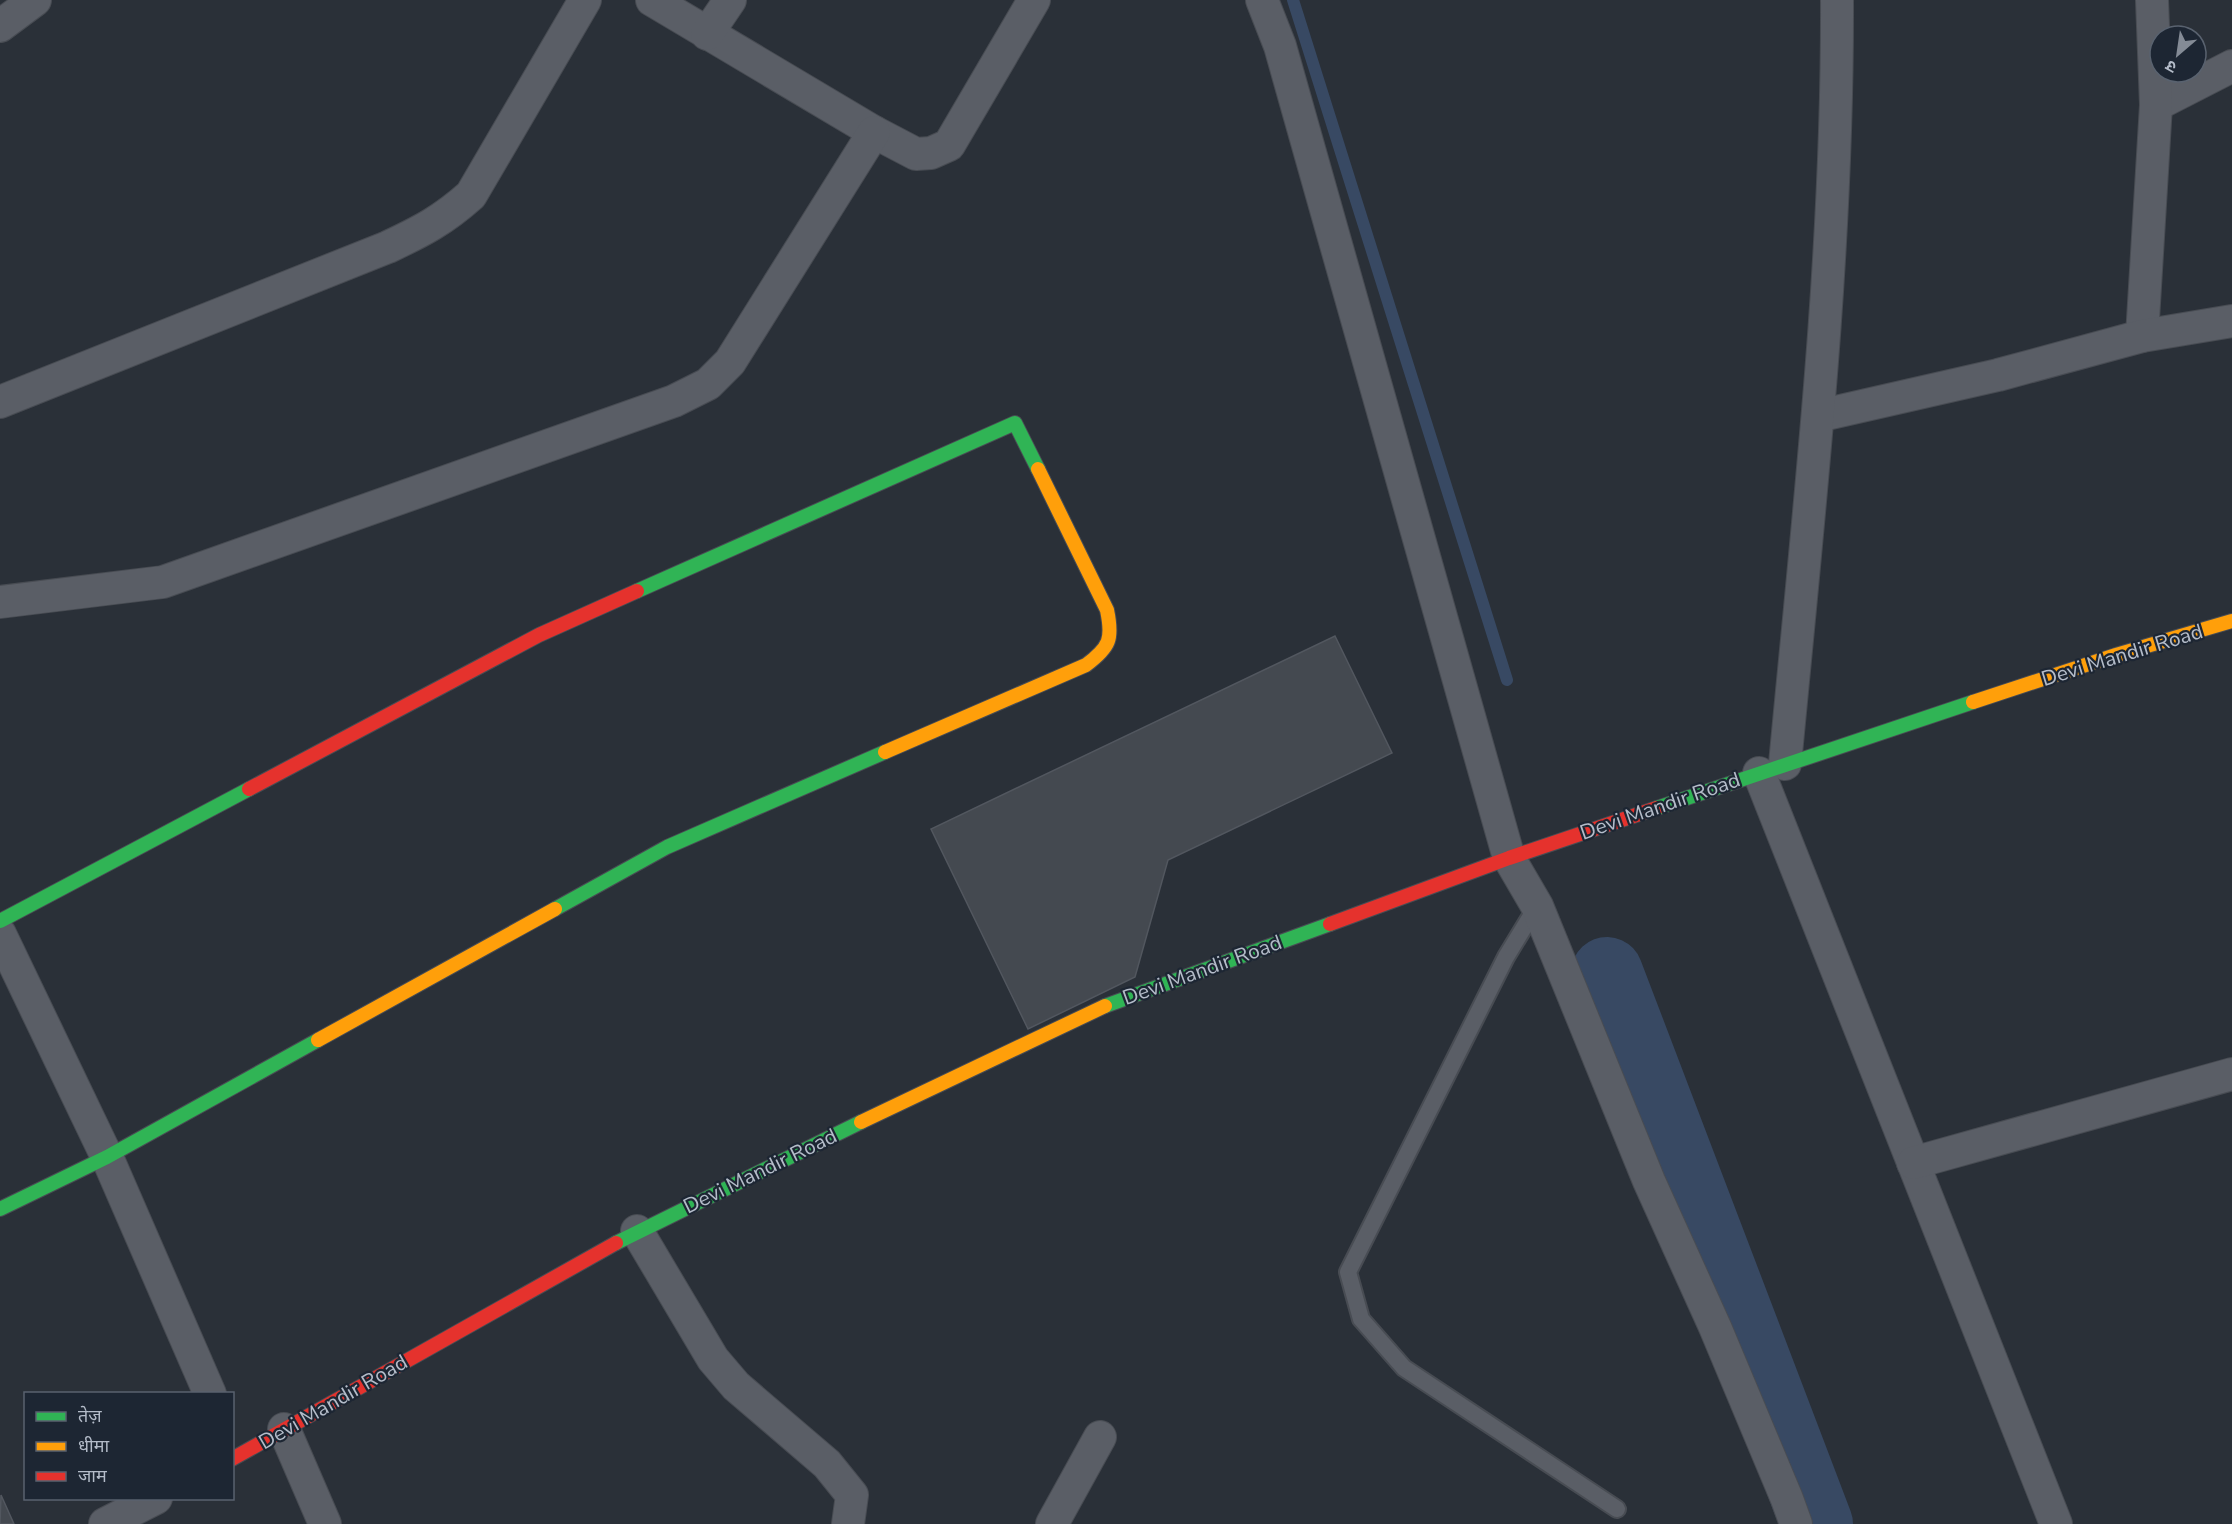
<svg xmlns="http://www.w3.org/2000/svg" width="2232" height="1524" viewBox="0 0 2232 1524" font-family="'Nunito Sans','Noto Sans Devanagari',sans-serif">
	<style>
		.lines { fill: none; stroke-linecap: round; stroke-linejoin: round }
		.stream { stroke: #384963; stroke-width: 12 }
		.river { stroke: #384963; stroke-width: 72 }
		.building { fill: #444950; stroke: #52575f; stroke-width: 1.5 }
		.lane-casing { stroke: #484c53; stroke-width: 20 }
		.street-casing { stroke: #484c53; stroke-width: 34 }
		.fast-casing { stroke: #484c53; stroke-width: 16 }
		.slow-casing { stroke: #484c53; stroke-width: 16 }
		.jam-casing { stroke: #484c53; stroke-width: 16 }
		.lane { stroke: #5a5e66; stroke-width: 16 }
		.street { stroke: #5a5e66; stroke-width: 32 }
		.fast { stroke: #30b455; stroke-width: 14 }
		.slow { stroke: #ff9f0a; stroke-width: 14 }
		.jam { stroke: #e5322d; stroke-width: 14 }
		.labels { text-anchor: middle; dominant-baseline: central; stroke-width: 4.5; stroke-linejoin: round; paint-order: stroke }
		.street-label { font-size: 21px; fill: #b4bcc9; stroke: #1d2633 }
	</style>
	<rect width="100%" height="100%" fill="#2a3038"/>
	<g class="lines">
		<path class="stream" d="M1293,0L1507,680"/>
		<path class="river" d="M1607,973L1817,1524"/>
	</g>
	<g class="building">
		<path d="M1335,636L1392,753L1168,860L1135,977L1028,1029L931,829Z"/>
		<path d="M1,1495L14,1524H0Z"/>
	</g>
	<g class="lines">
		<g class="lane-casing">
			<path id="lane" d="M1537,906L1506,957L1348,1272L1361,1319L1404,1368L1617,1509"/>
		</g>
		<g class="street-casing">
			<g id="street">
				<path d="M652,0L874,132L916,154L931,153L949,145L1034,0"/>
				<path d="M1262,0L1280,46L1509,858L1537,906L1649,1181L1715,1327L1787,1499L1796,1524"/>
				<path d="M0,26L35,0"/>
				<path d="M707,34L730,0"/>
				<path d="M2156,105L2232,66"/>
				<path d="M2142,336L2156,105L2152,0"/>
				<path d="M0,402L388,247C422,231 443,220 471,195L585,0"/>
				<path d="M1818,416L1998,375L2142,336L2232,321"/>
				<path d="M0,602L163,582L674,401L708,384L730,362L874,132"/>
				<path d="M1785,764C1809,510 1838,255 1837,0"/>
				<path d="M1759,773L2056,1524"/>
				<path d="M0,934L107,1157L210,1394"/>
				<path d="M1913,1163L2232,1074"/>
				<path d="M637,1231L713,1359L736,1386L827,1464L852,1495L848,1524"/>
				<path d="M284,1429L325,1524"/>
				<path d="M105,1524L156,1498"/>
				<path d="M1052,1524L1100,1437"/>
			</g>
		</g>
		<g class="fast-casing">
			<g id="fast">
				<path d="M637,591L1015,423L1038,469"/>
				<path d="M1657,808L1973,702"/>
				<path d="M555,909L667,847L885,752"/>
				<path d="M0,921L249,789"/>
				<path d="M1105,1006L1330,924"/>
				<path d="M0,1209L107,1157L318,1040"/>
				<path d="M616,1243L861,1122"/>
			</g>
		</g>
		<g class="slow-casing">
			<g id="slow">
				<path d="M1973,702L2116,655L2232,621"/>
				<path d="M885,752L1086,665C1110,647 1113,639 1107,610L1038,469"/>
				<path d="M318,1040L555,909"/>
				<path d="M861,1122L1105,1006"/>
			</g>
		</g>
		<g class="jam-casing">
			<g id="jam">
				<path d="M249,789L539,635L637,591"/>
				<path d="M1330,924L1509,858L1657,808"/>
				<path d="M232,1459L616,1243"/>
			</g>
		</g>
		<use href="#lane" class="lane"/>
		<use href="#street" class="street"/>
		<use href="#fast" class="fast"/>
		<use href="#slow" class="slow"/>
		<use href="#jam" class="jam"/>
	</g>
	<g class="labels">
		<g class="street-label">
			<text transform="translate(2122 655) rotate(-17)">Devi Mandir Road</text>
			<text transform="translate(1660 806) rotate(-19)">Devi Mandir Road</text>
			<text transform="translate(1202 970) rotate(-20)">Devi Mandir Road</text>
			<text transform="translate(760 1171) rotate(-26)">Devi Mandir Road</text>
			<text transform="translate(333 1402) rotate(-30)">Devi Mandir Road</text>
		</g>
	</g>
	<rect x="24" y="1392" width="210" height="108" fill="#1d2633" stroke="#59626f" stroke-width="1.5"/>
	<rect x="36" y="1412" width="30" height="9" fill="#30b455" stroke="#59626f" stroke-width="1.5"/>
	<text x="78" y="1422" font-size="18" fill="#b4bcc9">तेज़</text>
	<rect x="36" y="1442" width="30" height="9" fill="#ff9f0a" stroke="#59626f" stroke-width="1.5"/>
	<text x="78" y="1452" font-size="18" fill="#b4bcc9">धीमा</text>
	<rect x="36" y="1472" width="30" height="9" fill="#e5322d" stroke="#59626f" stroke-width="1.5"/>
	<text x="78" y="1482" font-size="18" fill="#b4bcc9">जाम</text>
	<g transform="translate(2178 54) rotate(209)"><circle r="28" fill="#1d2633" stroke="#59626f" stroke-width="1.5"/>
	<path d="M0-4.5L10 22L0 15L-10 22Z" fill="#848b96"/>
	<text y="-9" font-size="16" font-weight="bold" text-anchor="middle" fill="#b4bcc9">उ</text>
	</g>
</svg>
